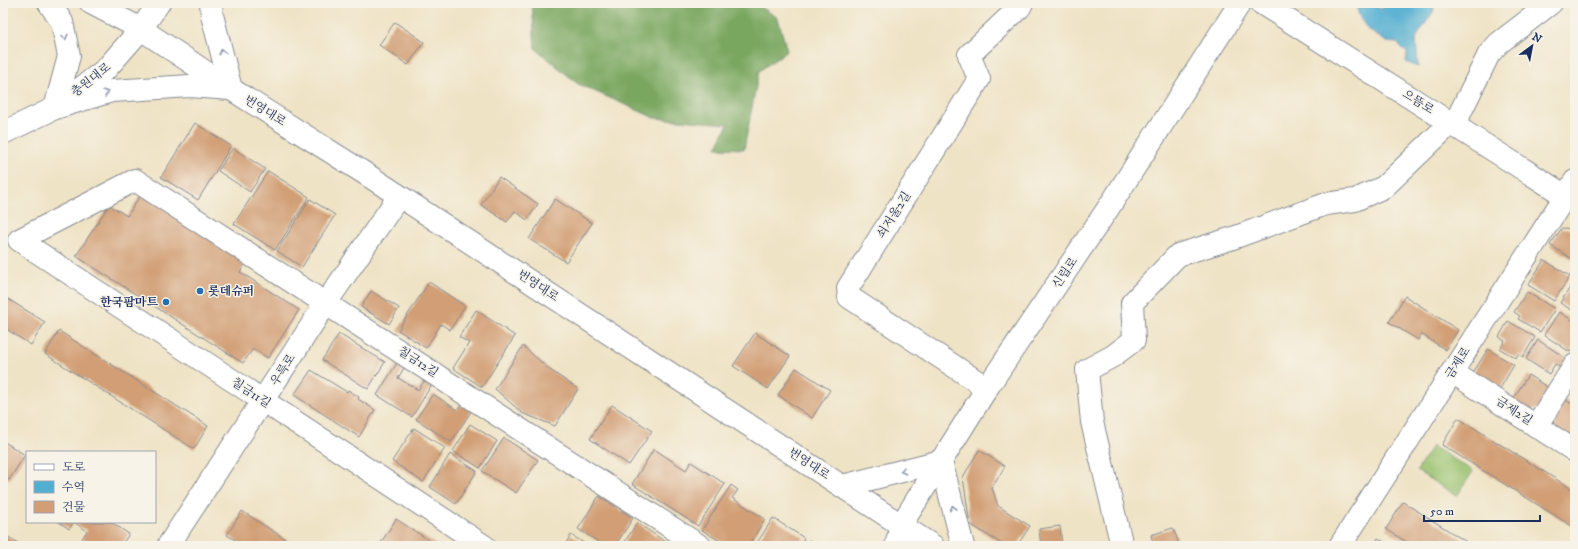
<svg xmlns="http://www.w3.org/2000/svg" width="1578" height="549" viewBox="0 0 1578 549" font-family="'IM FELL DW Pica','Noto Serif KR',serif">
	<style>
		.green { fill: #99c16d; stroke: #5a7866 }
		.forest { fill: #7aa760; stroke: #4a6b5f }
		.water { fill: #53afd1; stroke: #376f98 }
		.building { fill: #d19e75 }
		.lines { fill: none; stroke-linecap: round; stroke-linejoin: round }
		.minor-casing { stroke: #858992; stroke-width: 24 }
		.minor { stroke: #fff; stroke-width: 22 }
		.oneway { stroke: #8d97ae }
		.poi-dot { fill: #1f6fb2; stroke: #f7f3e8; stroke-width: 1.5 }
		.labels { text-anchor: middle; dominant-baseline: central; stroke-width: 3; stroke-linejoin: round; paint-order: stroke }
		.street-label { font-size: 12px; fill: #1b2f5e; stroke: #f7f3e8 }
		.poi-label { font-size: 12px; font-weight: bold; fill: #1b2f5e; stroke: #f7f3e8; text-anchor: start }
	</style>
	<rect width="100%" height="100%" fill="#f7f3e8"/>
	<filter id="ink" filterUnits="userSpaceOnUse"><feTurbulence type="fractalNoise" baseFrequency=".025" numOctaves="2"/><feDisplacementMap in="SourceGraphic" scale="8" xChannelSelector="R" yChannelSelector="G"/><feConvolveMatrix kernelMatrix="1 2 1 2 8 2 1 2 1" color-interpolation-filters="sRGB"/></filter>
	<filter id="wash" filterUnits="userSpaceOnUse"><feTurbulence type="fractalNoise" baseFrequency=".012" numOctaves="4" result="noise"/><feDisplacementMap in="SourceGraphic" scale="16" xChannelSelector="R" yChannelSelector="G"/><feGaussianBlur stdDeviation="0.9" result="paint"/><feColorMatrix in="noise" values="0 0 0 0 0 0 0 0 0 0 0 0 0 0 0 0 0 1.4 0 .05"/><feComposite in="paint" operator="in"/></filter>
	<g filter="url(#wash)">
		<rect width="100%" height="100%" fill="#efe3c5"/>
		<path class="green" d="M1432,446L1473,471L1457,496L1417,471Z"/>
		<path class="forest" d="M532,3H755L778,18L787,51L759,71L744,149L716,148L728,124L655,118L578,84L535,48Z"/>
		<path class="water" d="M1352,3H1370L1372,5L1381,9L1391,3H1435L1433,12L1416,38L1418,67L1406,62L1407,53L1397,43L1387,42L1368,30L1360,18L1356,6Z"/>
		<g id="blocks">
			<g class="building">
				<path d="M395,22L424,42L408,65L379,45Z"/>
				<path d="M195,123L231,146L198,200L161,177Z"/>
				<path d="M233,148L265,169L250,192L218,171Z"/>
				<path d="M268,171L309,197L275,250L234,224Z"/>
				<path d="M499,177L538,204L527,220L515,211L507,222L481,205Z"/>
				<path d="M143,191L248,259L240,272L299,310L268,358L253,349L243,363L76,256L109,205L127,216Z"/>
				<path d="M310,199L335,215L302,267L277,251Z"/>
				<path d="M555,199L592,223L566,262L529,239Z"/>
				<path d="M1562,228L1575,229V261L1550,245Z"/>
				<path d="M1544,260L1570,276L1554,301L1528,285Z"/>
				<path d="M429,282L465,306L450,330L441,324L426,348L398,330Z"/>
				<path d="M1573,283L1575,284V312L1560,303Z"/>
				<path d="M371,291L399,308L389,324L361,307Z"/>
				<path d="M1527,292L1555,309L1540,332L1518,319L1520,316L1514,312Z"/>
				<path d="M3,296L45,322L31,345L3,327Z"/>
				<path d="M1405,296L1458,330L1446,350L1421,334L1418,340L1389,322Z"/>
				<path d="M476,310L515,336L482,387L453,368L469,343L459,337Z"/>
				<path d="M1559,312L1575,322V345L1570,352L1544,335Z"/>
				<path d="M1508,321L1535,337L1523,357L1518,354L1516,358L1500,349L1505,341L1499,337Z"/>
				<path d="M59,331L208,426L194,449L45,354Z"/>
				<path d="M755,333L790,356L768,389L733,366Z"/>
				<path d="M339,334L385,362L368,389L322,360Z"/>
				<path d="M1538,340L1567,359L1561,368L1555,364L1549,374L1526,359Z"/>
				<path d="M523,346L550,370L578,389L555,426L522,413L495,389Z"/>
				<path d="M1488,349L1514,365L1498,392L1471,376Z"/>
				<path d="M397,363L404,368L398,378L418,390L425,380L432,384L412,417L377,395Z"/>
				<path d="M796,368L830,390L812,418L778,395Z"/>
				<path d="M311,370L347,392L348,390L359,397L358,399L375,410L359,437L294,395Z"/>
				<path d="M1528,375L1552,390L1539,409L1529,411L1512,401Z"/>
				<path d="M1575,381V395L1569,391Z"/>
				<path d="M433,394L457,410L462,404L472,410L451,442L416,419Z"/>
				<path d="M1564,399L1575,406V438L1574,440L1555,428L1552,417Z"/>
				<path d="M612,405L652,431L629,465L590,439Z"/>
				<path d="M1458,418L1575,491V528L1442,445Z"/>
				<path d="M470,424L497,441L480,468L453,451Z"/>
				<path d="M414,428L445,448L423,482L392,461Z"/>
				<path d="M504,438L538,460L516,493L482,471Z"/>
				<path d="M3,441L25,455L9,480L3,476Z"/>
				<path d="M654,449L686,470L691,462L725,484L698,526L632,484Z"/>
				<path d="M979,450L1005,466L992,488L998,506L1030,526L1017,546H1005L970,524L963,477Z"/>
				<path d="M450,454L477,471L456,504L430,487Z"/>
				<path d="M731,485L738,490L732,498L765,519L748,546H728L702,530Z"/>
				<path d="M599,496L633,518L615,546H605L578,529Z"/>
				<path d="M1403,502L1473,546H1413L1386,529Z"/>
				<path d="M242,511L296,546H245L227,535Z"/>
				<path d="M773,518L804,538L799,546H755Z"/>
				<path d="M396,519L438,546H383L380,544Z"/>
				<path d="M59,522H74L69,529Z"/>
				<path d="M74,522H111L129,534L123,543L128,546H93L82,539L87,531Z"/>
				<path d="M637,523L672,546H622Z"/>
				<path d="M1060,526L1062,546H1041L1039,529Z"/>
				<path d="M1173,528L1180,546H1154L1151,535Z"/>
				<path d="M5,535L23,546H3V538Z"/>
				<path d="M571,535L589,546H564Z"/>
				<path d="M1378,538L1390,546H1373Z"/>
				<path d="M809,540L820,546H806Z"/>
			</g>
		</g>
	</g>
	<g filter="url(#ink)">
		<use href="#blocks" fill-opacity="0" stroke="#858992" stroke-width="1"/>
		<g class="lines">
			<g class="minor-casing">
				<g id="minor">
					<path d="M49,3L62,22L69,56L55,108"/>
					<path d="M91,3L141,29L231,89L369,176L933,546"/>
					<path d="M1261,3L1575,202"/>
					<path d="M55,108L112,91L190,86L231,89L212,15L211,3"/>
					<path d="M3,133L55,108L106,69L141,29L159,3"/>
					<path d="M1452,372L1575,451"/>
					<path d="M987,388L849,297L848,288L979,79L969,55L1020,7L1022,3"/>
					<path d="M1536,426L1575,365"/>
					<path d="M941,461L963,546"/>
					<path d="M843,486L941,461"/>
					<path d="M168,546L326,303L399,196"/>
					<path d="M484,546L19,240L135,180L700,546"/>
					<path d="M896,546L901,525L987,388L1109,207L1240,3"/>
					<path d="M1122,546L1092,422L1087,370L1113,356L1134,340L1132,303L1178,255L1233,238L1326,204L1355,200L1384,187L1459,115L1489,54L1499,43L1551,3"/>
					<path d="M1340,546L1575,181"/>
				</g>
			</g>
			<use href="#minor" class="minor"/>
		</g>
		<defs><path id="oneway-chevron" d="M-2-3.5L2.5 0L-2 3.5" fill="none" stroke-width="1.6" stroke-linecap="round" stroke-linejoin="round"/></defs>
		<g class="oneway">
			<use href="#oneway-chevron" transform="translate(65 37) rotate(77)"/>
			<use href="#oneway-chevron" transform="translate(222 52) rotate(-104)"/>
			<use href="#oneway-chevron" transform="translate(106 93) rotate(-16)"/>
			<use href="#oneway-chevron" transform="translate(903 471) rotate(166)"/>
			<use href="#oneway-chevron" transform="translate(953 508) rotate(-104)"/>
		</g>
	</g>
	<g class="poi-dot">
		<circle cx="200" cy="291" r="4"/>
		<circle cx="166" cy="302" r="4"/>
	</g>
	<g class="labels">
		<g class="street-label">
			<text transform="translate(91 80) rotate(-38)">충원대로</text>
			<text transform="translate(1418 102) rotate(32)">으뜸로</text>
			<text transform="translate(265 111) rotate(32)">번영대로</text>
			<text transform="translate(894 215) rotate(-58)">쇠저울2길</text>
			<text transform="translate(1065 273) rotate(-56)">신립로</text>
			<text transform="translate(538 286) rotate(33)">번영대로</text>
			<text transform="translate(418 362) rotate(33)">칠금12길</text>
			<text transform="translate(1458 363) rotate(-57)">금제로</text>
			<text transform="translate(283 370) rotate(-57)">우륵로</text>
			<text transform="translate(251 393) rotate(33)">칠금11길</text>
			<text transform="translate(1514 411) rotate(33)">금제2길</text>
			<text transform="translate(809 464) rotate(33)">번영대로</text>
		</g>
		<g class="poi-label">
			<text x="208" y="291">롯데슈퍼</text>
			<text x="158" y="302" text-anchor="end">한국팜마트</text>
		</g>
	</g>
	<rect width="1578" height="549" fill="none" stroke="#f7f3e8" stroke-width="16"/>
	<rect x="26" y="451" width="130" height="72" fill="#f7f3e8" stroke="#9fa5b1"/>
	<rect x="34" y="464" width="20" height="6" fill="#ffffff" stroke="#9fa5b1"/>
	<text x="62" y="471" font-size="12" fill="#1b2f5e">도로</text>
	<rect x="34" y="481" width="20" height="12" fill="#53afd1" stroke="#9fa5b1"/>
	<text x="62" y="491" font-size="12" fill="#1b2f5e">수역</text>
	<rect x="34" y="501" width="20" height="12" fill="#d19e75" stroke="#9fa5b1"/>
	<text x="62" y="511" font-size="12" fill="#1b2f5e">건물</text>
	<g transform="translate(1532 46) rotate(32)" stroke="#f7f3e8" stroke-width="3" paint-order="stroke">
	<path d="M0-3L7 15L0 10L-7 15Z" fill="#1b2f5e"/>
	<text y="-6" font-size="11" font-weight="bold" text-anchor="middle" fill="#1b2f5e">N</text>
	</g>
	<path d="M1424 515v6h116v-6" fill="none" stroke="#1b2f5e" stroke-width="2"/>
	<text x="1430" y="515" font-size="12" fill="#1b2f5e" stroke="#f7f3e8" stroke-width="3" paint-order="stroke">50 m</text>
</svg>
